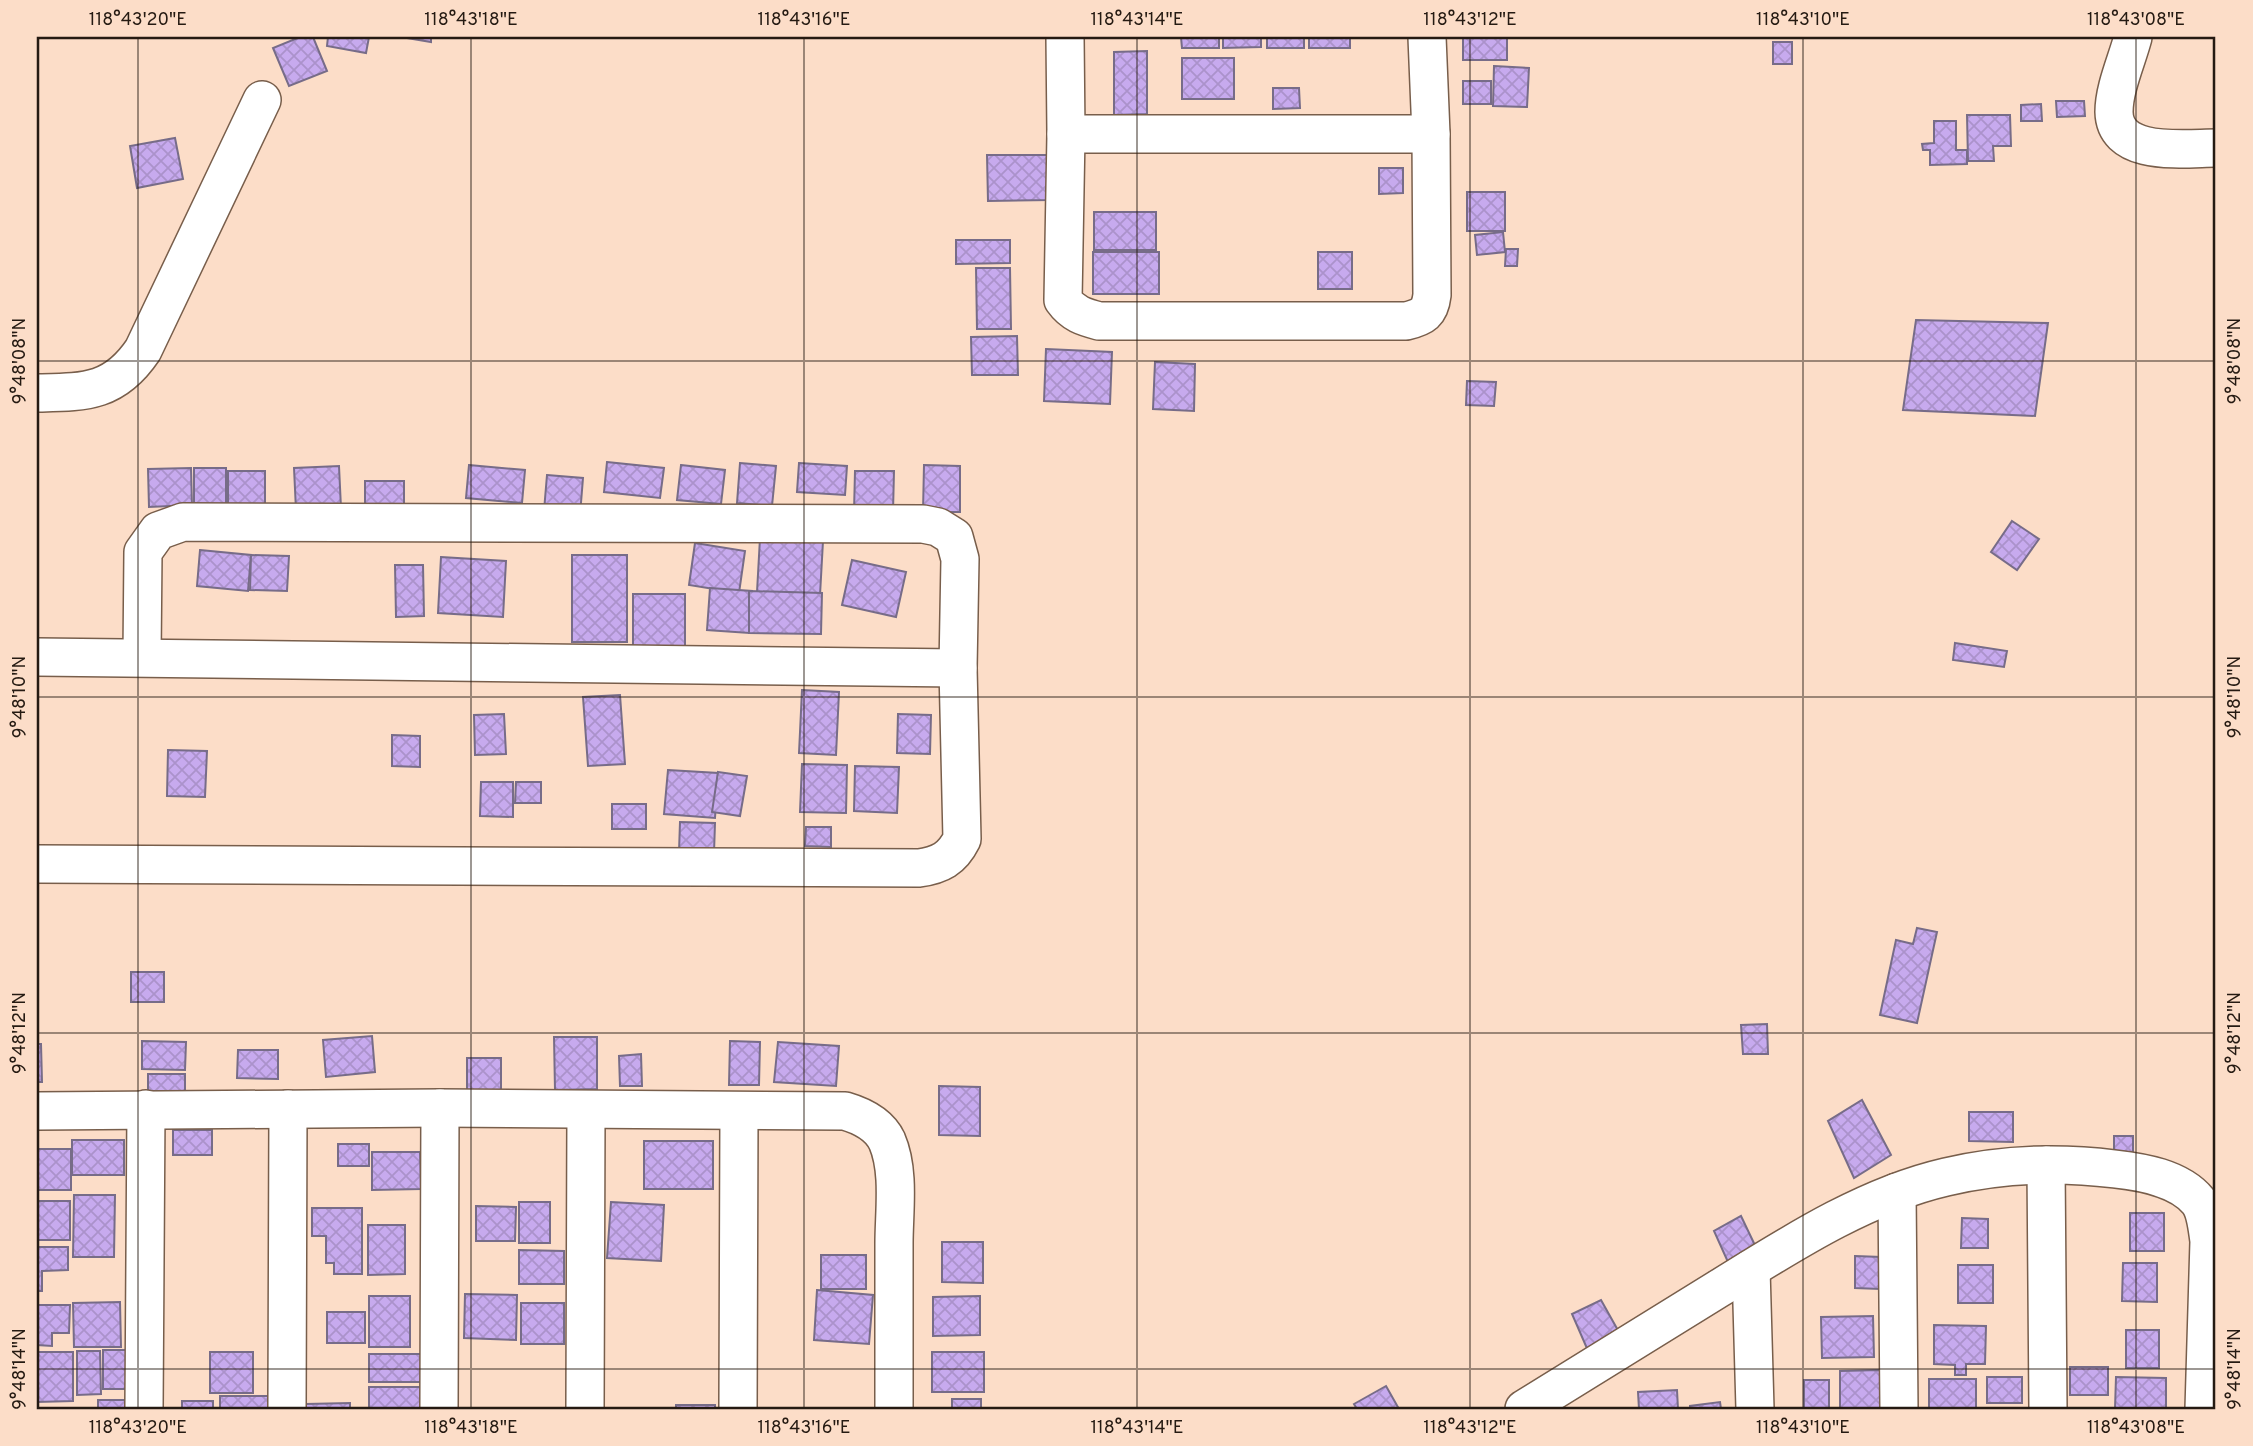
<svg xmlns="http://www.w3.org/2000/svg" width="2253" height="1446" viewBox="0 0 2253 1446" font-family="Overpass,sans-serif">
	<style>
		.building { fill: url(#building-cross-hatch); stroke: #776c88; stroke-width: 2 }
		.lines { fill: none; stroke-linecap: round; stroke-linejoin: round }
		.minor-casing { stroke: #785e4b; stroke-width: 40 }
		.minor { stroke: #fff; stroke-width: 37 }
		.ticks { fill: none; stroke: #251a12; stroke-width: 2; stroke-opacity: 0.45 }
		.neatline { fill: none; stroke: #251a12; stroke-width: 2.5 }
		.ticks-label { font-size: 18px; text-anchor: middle; fill: #251a12 }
	</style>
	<defs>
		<pattern id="building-cross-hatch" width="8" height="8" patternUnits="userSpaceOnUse" patternTransform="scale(1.75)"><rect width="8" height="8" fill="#c7aaee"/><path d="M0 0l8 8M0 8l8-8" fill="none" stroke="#ab92cb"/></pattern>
	</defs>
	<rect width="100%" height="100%" fill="#fcddc8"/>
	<g class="building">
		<path d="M300,37H313L327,71L289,86L273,48Z"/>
		<path d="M328,37H369L366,53L327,46Z"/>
		<path d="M401,37H431V42Z"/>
		<path d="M1181,37H1219V48H1182Z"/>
		<path d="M1223,37H1261V47L1223,48Z"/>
		<rect x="1267" y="37" width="37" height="11"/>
		<rect x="1309" y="37" width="41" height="11"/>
		<rect x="1463" y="37" width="44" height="23"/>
		<rect x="1773" y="42" width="19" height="22"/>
		<path d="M1147,51V114L1114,115V52Z"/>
		<rect x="1182" y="58" width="52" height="41"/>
		<path d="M1494,66L1529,68L1527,107L1493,106Z"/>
		<rect x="1463" y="81" width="28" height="23"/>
		<path d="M1273,88H1299L1300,108L1273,109Z"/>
		<path d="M2056,101H2084L2085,116L2057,117Z"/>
		<path d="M2041,104L2042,121H2021V105Z"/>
		<path d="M1967,115H2010L2011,146H1993L1994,161H1968Z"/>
		<path d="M1934,121H1956V150H1967V164L1930,165V150H1923L1922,144L1934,143Z"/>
		<path d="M175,138L183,179L137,188L130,146Z"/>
		<path d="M987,155H1049L1050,200L988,201Z"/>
		<path d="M1379,168H1403V193L1379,194Z"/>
		<rect x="1467" y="192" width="38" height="39"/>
		<rect x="1094" y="212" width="62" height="38"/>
		<path d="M1503,232L1505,252L1477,255L1475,235Z"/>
		<path d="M956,240H1010V263L956,264Z"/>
		<path d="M1506,249H1518L1517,266H1505Z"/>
		<rect x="1093" y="252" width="66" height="42"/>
		<rect x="1318" y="252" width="34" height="37"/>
		<path d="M976,268H1010L1011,329H977Z"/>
		<path d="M1916,320L2048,323L2035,416L1903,410Z"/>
		<path d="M1017,336L1018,375H972L971,337Z"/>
		<path d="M1046,349L1112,352L1110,404L1044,401Z"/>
		<path d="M1155,362L1195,364L1194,411L1153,409Z"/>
		<path d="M1467,381L1496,382L1494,406L1466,405Z"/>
		<path d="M607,462L664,468L660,498L604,492Z"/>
		<path d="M740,463L776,466L772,506L737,503Z"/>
		<path d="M799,463L847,466L845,495L797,492Z"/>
		<path d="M469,465L525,470L522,503L466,498Z"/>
		<path d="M681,465L725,470L721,504L677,500Z"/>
		<path d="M924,465L960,466V512H923Z"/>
		<path d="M339,466L341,508L296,510L294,468Z"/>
		<path d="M191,468L192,505L149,507L148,469Z"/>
		<rect x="194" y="468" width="32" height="38"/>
		<rect x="228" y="471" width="37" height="42"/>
		<path d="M855,471H894L893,512H854Z"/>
		<path d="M547,475L583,478L580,515L544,511Z"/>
		<rect x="365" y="481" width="39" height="24"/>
		<path d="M2012,521L2039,539L2017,570L1991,552Z"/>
		<path d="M760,538L823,541L820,595L757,592Z"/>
		<path d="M695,543L745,551L739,593L689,585Z"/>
		<path d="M200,550L251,555L248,591L197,586Z"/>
		<path d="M251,555L289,556L287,591L250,590Z"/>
		<rect x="572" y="555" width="55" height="87"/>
		<path d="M441,557L506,561L503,617L438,613Z"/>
		<path d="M852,560L906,572L896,617L842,605Z"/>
		<path d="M395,565H423L424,616L396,617Z"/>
		<path d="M710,588L752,591L749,633L707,630Z"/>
		<path d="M749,591L822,593L821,634L749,633Z"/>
		<rect x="633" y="594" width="52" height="55"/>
		<path d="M1955,643L2007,651L2004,667L1953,660Z"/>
		<path d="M802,690L839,692L836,755L799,753Z"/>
		<path d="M620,695L625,764L588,766L583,697Z"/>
		<path d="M504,714L506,754L475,755L474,715Z"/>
		<path d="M898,714L931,715L930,754L897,753Z"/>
		<path d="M392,735L420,736V767L392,766Z"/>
		<path d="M168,750L207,751L205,797L167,796Z"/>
		<path d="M802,764L847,765L846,813L800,812Z"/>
		<path d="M855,766L899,767L897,813L854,811Z"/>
		<path d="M668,770L718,773L715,818L664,814Z"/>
		<path d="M718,772L747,776L740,816L712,812Z"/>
		<path d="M481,782H513V817L480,816Z"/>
		<path d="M516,782H541V803H515Z"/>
		<rect x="612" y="804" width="34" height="25"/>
		<path d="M680,822L715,823L714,853L679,852Z"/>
		<path d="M806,827H831V847L805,846Z"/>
		<path d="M1917,928L1937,932L1917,1023L1880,1015L1896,940L1913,944Z"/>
		<rect x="131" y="972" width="33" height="30"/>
		<path d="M1767,1024L1768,1054H1743L1741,1025Z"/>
		<path d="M372,1036L375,1072L326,1077L323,1040Z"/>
		<path d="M554,1037H597V1089L555,1090Z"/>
		<path d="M142,1041L186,1042L185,1070L142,1069Z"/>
		<path d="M730,1041L760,1042L759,1085H729Z"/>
		<path d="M778,1042L839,1046L836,1086L774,1082Z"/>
		<path d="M37,1044H41L42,1082H37Z"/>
		<path d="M238,1050H278V1079L237,1078Z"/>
		<path d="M641,1054L642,1086H620L619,1056Z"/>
		<rect x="467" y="1058" width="34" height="32"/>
		<path d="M148,1074H185V1092L148,1091Z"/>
		<path d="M939,1086L980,1087V1136L939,1135Z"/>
		<path d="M1862,1100L1891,1155L1854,1178L1828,1121Z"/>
		<path d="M1969,1112H2013V1142L1969,1141Z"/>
		<rect x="173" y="1130" width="39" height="25"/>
		<rect x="2114" y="1136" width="19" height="26"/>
		<rect x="72" y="1140" width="52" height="35"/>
		<rect x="644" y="1141" width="69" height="48"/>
		<rect x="338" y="1144" width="31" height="22"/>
		<rect x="37" y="1149" width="34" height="41"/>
		<path d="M372,1152H420L421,1189L372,1190Z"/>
		<path d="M74,1195H115L114,1257H73Z"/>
		<rect x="37" y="1201" width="33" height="39"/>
		<rect x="519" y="1202" width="31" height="41"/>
		<path d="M611,1202L664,1205L661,1261L607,1258Z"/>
		<path d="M476,1206L516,1207L515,1241H476Z"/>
		<path d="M312,1208H362V1274H334V1263H326V1236H312Z"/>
		<rect x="2130" y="1213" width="34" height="38"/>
		<path d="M1741,1216L1762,1260L1732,1271L1714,1231Z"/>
		<path d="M1962,1218L1988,1219V1248H1961Z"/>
		<path d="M368,1225H405V1274L368,1275Z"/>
		<path d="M942,1242H983V1283L942,1282Z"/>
		<path d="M37,1247H68V1270L42,1271V1291H37Z"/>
		<path d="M519,1250L564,1251V1284H519Z"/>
		<rect x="821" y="1255" width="45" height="34"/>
		<path d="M1855,1256L1881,1257L1880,1289L1855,1288Z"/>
		<path d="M2123,1263H2157V1302L2122,1301Z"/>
		<rect x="1958" y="1265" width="35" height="38"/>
		<path d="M817,1290L873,1295L869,1344L814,1340Z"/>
		<path d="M465,1294L517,1295L516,1340L464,1338Z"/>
		<rect x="369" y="1296" width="41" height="51"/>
		<path d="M980,1296V1335L933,1336V1297Z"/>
		<path d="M1601,1300L1620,1334L1589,1353L1572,1314Z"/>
		<path d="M120,1302L121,1347H74L73,1303Z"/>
		<rect x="521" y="1303" width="43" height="41"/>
		<path d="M37,1305H70L69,1333H52V1346L37,1345Z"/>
		<rect x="327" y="1312" width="38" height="31"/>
		<path d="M1873,1316L1874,1357L1822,1358L1821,1317Z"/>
		<path d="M1934,1325L1986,1326L1985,1364H1966V1375H1955V1365L1934,1364Z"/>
		<rect x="2126" y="1330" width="33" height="38"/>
		<rect x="103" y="1350" width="24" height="39"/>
		<path d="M77,1351H100L101,1394L77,1395Z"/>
		<path d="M37,1352H73V1401L37,1402Z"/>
		<rect x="210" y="1352" width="43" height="41"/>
		<rect x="932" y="1352" width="52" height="40"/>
		<rect x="369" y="1354" width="53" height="28"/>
		<rect x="2070" y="1367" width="38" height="28"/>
		<path d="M1880,1370L1881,1409H1840V1371Z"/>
		<rect x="1987" y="1377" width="35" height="26"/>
		<path d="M2116,1377L2166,1378V1409H2115Z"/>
		<rect x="1929" y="1379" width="47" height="30"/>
		<rect x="1804" y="1380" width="25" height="29"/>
		<path d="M1386,1386L1399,1409H1357L1354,1404Z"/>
		<rect x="369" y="1387" width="53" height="22"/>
		<path d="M1677,1390L1678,1409H1639L1638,1392Z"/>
		<rect x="220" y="1396" width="50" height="13"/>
		<rect x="952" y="1399" width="29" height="10"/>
		<rect x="98" y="1400" width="27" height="9"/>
		<rect x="182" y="1401" width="31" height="8"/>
		<path d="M1720,1402L1721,1409H1690V1406Z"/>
		<path d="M350,1403V1409H306V1404Z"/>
		<rect x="676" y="1405" width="39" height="4"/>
	</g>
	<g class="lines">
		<g class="minor-casing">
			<g id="minor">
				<path d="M1065,37L1066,134H1431L1427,37"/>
				<path d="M2133,37C2127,60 2114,88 2114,112C2115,158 2185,148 2216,148"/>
				<path d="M1066,134L1063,300C1073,314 1084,317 1099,321H1406C1423,317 1430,313 1432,295L1431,134"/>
				<path d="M37,393C85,392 114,393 143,350L262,100"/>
				<path d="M37,657L958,668"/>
				<path d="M37,864L919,868C940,865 952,859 962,839L958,668L960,559L954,537L938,527L923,524L183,522L158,531L143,552L142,656"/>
				<path d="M37,1111L440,1108L845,1111C862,1116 879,1124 887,1141C900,1171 894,1212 894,1243C894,1298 894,1354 894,1409"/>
				<path d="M2046,1165L2048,1409"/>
				<path d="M1897,1192L1899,1409"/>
				<path d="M1751,1269L1755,1409"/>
				<path d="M144,1409L146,1109"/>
				<path d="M287,1409L288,1109"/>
				<path d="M439,1409L440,1108"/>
				<path d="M585,1409L586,1111"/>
				<path d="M738,1409L739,1112"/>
				<path d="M1524,1409C1589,1369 1654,1329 1718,1289C1789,1245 1864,1196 1946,1177C2001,1164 2059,1162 2115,1169C2142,1172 2179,1178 2198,1201C2206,1211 2207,1228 2209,1241L2204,1409"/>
			</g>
		</g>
		<use href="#minor" class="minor"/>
	</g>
	<path class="ticks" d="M138,37V1409M471,37V1409M804,37V1409M1137,37V1409M1470,37V1409M1803,37V1409M2136,37V1409M37,361H2216M37,697H2216M37,1033H2216M37,1369H2216"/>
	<rect width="2253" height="1446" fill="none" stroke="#fcddc8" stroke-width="77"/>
	<rect x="38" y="38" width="2176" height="1370" class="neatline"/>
	<g class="ticks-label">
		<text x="138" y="25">118°43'20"E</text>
		<text x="471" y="25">118°43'18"E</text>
		<text x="804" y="25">118°43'16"E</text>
		<text x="1137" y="25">118°43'14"E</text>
		<text x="1470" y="25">118°43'12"E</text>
		<text x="1803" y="25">118°43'10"E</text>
		<text x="2136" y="25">118°43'08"E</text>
		<text transform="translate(2234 361) rotate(-90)" y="6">9°48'08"N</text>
		<text transform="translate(19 361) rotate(-90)" y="6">9°48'08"N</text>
		<text transform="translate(2234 697) rotate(-90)" y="6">9°48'10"N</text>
		<text transform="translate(19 697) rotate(-90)" y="6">9°48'10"N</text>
		<text transform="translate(2234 1033) rotate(-90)" y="6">9°48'12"N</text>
		<text transform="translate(19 1033) rotate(-90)" y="6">9°48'12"N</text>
		<text transform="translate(2234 1369) rotate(-90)" y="6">9°48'14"N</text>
		<text transform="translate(19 1369) rotate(-90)" y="6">9°48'14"N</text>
		<text x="138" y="1433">118°43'20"E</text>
		<text x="471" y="1433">118°43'18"E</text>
		<text x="804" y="1433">118°43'16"E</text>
		<text x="1137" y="1433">118°43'14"E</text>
		<text x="1470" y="1433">118°43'12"E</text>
		<text x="1803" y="1433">118°43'10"E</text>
		<text x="2136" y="1433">118°43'08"E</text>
	</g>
</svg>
